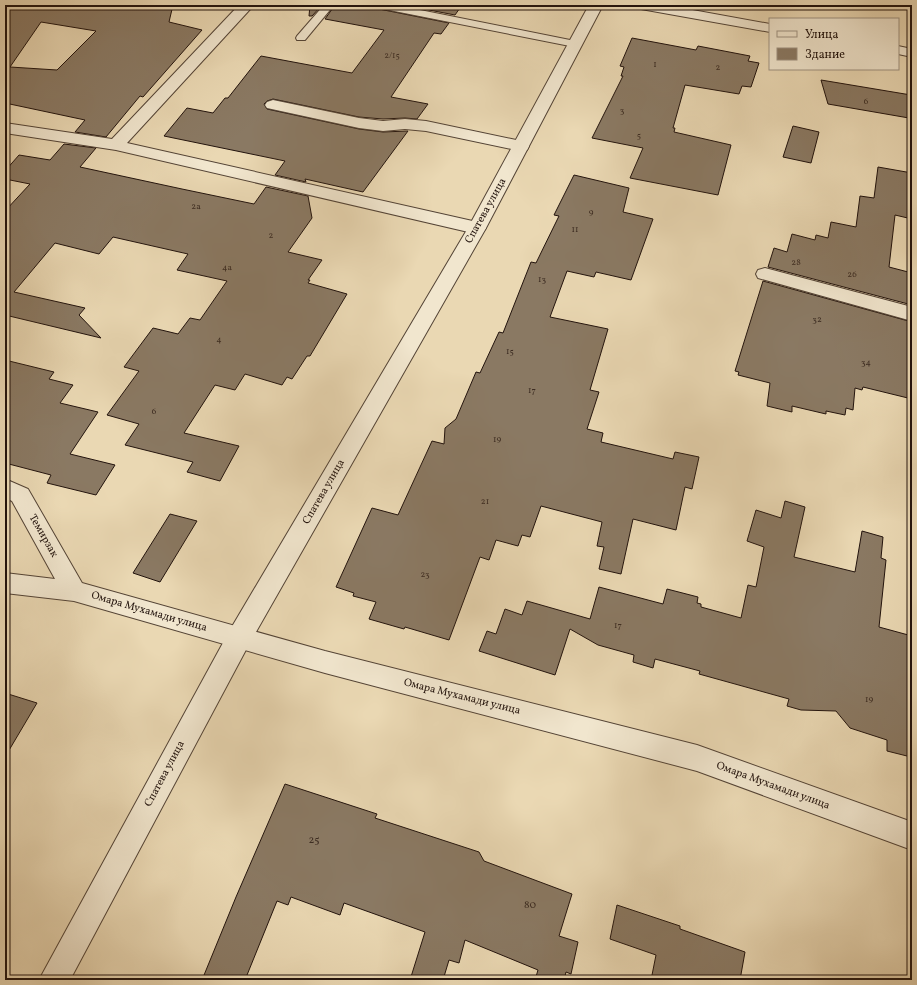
<svg xmlns="http://www.w3.org/2000/svg" width="917" height="985" viewBox="0 0 917 985" font-family="Vollkorn,serif">
	<style>
		.building { fill: #8a7963; stroke: #22130d; fill-rule: evenodd }
		.lines { fill: none; stroke-linecap: round; stroke-linejoin: round }
		.service-casing { stroke: #544436; stroke-width: 2 }
		.minor-casing { stroke: #544436; stroke-width: 2 }
		.tertiary-casing { stroke: #544436; stroke-width: 2 }
		.service { fill: #f1e6ce; fill-rule: evenodd }
		.minor { fill: #f1e6ce; fill-rule: evenodd }
		.tertiary { fill: #f1e6ce; fill-rule: evenodd }
		.labels { text-anchor: middle; dominant-baseline: central; stroke-width: 3.5; stroke-linejoin: round; paint-order: stroke }
		.number-label { font-size: 9px; fill: #3c2c22 }
		.street-label { font-size: 11px; fill: #22130d; stroke: #f1e6ce }
		.near-number-label { font-size: 11px; fill: #3c2c22 }
	</style>
	<rect width="100%" height="100%" fill="#ead8b3"/>
	<filter id="stains"><feTurbulence type="fractalNoise" baseFrequency=".005" numOctaves="4"/><feColorMatrix values="0 0 0 0 .2 0 0 0 0 .09 0 0 0 0 .02 0 0 0 .5 -.17"/></filter>
	<radialGradient id="worn" r=".72"><stop offset=".6" stop-color="#630" stop-opacity="0"/><stop offset="1" stop-color="#630" stop-opacity=".3"/></radialGradient>
	<g class="building">
		<path d="M5,5H173L169,22L202,30L143,97L140,96L106,137L75,132L85,120L5,103ZM41,22L96,31L57,70L10,67Z"/>
		<path d="M310,5H322L312,16H309Z"/>
		<path d="M335,5H373L379,9L449,23L441,34L434,33L391,97L428,104L417,119L405,118L383,119L359,117L273,99L267,101L264,104L267,109L359,129L383,132L408,131L363,192L305,179L306,182L275,175L285,161L164,136L187,108L213,113L225,98H228L261,56L352,73L384,30L325,19Z"/>
		<path d="M403,5H462L455,15Z"/>
		<path d="M632,38L696,50L698,46L750,56L748,61L759,63L751,87L742,86L739,94L685,85L673,128H675L674,132L731,145L718,195L630,178L643,148L592,138L623,76H621L624,67L620,66Z"/>
		<path d="M821,80L911,95L909,118L828,104Z"/>
		<path d="M793,126L819,132L811,163L783,157Z"/>
		<path d="M64,144L96,148L80,167L182,189L254,204L266,187L308,196L312,218L288,252L322,260L308,280H310L308,283L347,294L310,356H307L292,379L287,377L282,385L245,374L235,390L215,385L184,433L239,446L220,481L187,472L193,462L125,445L139,424L107,415L139,371L124,367L153,328L178,334L190,318L200,320L227,281L177,270L188,254L113,237L99,254L55,243L14,292L85,308L79,315L101,338L5,315V211L30,184L5,179V171L19,155L50,160Z"/>
		<path d="M878,167L912,173V219L895,215L889,267L912,273V305L768,267L774,248L787,252L792,234L815,240L816,235L828,238L831,222L856,227L860,196L874,198Z"/>
		<path d="M574,175L629,188L623,212L653,219L631,280L596,272L594,277L567,271L550,317L608,329L590,390L599,392L587,429L603,433L601,442L673,459L675,452L699,457L692,489L685,487L676,530L633,519L621,574L599,569L604,547L597,546L602,522L541,506L530,537L522,535L518,546L496,540L489,560L480,557L449,640L405,627L404,629L369,619L376,602L353,596L354,593L336,587L372,508L398,515L432,441L444,444L445,428L456,419L476,372L480,373L499,332L503,333L531,262L536,263L559,216L554,215Z"/>
		<path d="M763,281L912,322V399L863,387L862,390L855,388L853,410L846,408L845,415L826,411V414L792,406V412L767,406L770,383L738,375L739,372L735,371Z"/>
		<path d="M5,360L54,372L49,379L73,385L60,403L98,412L70,454L115,465L96,495L47,483L51,475L5,463Z"/>
		<path d="M785,501L805,507L794,557L855,572L862,531L883,537L881,558L886,560L879,627L912,636L911,757L887,751V740L850,728L836,711L801,710L787,706L789,699L699,674L700,671L655,659L653,668L633,662L634,655L598,645L570,629L555,675L479,651L487,631L496,634L505,609L522,615L527,601L590,619L599,587L663,604L667,589L698,597L697,603L701,604V607L741,618L748,585L756,587L764,547L747,541L756,510L781,518Z"/>
		<path d="M170,514L197,521L160,582L133,573Z"/>
		<path d="M5,693L37,703L5,757Z"/>
		<path d="M285,784L377,814L375,818L479,852L484,861L572,894L559,936L578,942L571,974L566,972L564,980H535L538,970L465,940L459,963L449,960L443,980H410L425,932L344,903L340,915L291,897L288,905L277,901L245,980H202L236,897Z"/>
		<path d="M617,905L680,926V929L745,952L740,980H651L656,955L610,939Z"/>
	</g>
	<g class="lines">
		<g class="service-casing">
			<g id="service">
				<path d="M324,5H334L305,40H297L296,38L297,36Z"/>
				<path d="M374,5H395L575,41L580,44L575,47L379,8Z"/>
			</g>
		</g>
		<g class="minor-casing">
			<g id="minor">
				<path d="M239,5H254L127,143L477,222L483,224L486,228L483,232L477,234L116,150L5,133V123L112,139Z"/>
				<path d="M273,100L359,118L383,121L405,119L426,121L521,141L527,142L529,146L527,150L521,151L426,131L405,129L383,131L359,128L267,108L265,105L267,102Z"/>
				<path d="M765,268L912,307V321L758,278L756,274L758,270Z"/>
				<path d="M5,479L28,489L82,583L325,651L697,745L912,822V850L697,771L325,673L74,601L5,593V573L55,579L12,501L5,498Z"/>
			</g>
		</g>
		<g class="tertiary-casing">
			<g id="tertiary">
				<path d="M589,5H603L486,228L248,646L70,980H39L230,630L468,228Z"/>
				<path d="M634,5H665L770,24V32L641,9L636,8Z"/>
				<path d="M898,46L912,49V57L898,54Z"/>
			</g>
		</g>
		<use href="#service" class="service"/>
		<use href="#minor" class="minor"/>
		<use href="#tertiary" class="tertiary"/>
	</g>
	<g class="labels">
		<g class="number-label">
			<text x="392" y="55">2/15</text>
			<text x="655" y="64">1</text>
			<text x="718" y="67">2</text>
			<text x="866" y="101">6</text>
			<text x="622" y="110">3</text>
			<text x="639" y="135">5</text>
			<text x="196" y="206">2а</text>
			<text x="591" y="212">9</text>
			<text x="575" y="229">11</text>
			<text x="271" y="235">2</text>
			<text x="796" y="262">28</text>
			<text x="227" y="267">4а</text>
			<text x="852" y="274">26</text>
			<text x="542" y="279">13</text>
			<text x="817" y="319">32</text>
			<text x="219" y="339">4</text>
			<text x="510" y="351">15</text>
			<text x="866" y="362">34</text>
			<text x="532" y="390">17</text>
			<text x="154" y="411">6</text>
			<text x="497" y="439">19</text>
			<text x="485" y="501">21</text>
			<text x="425" y="574">23</text>
			<text x="618" y="625">17</text>
			<text x="869" y="699">19</text>
		</g>
		<g class="street-label">
			<text transform="translate(486 211) rotate(-61)">Спатева улица</text>
			<text transform="translate(324 492) rotate(-60)">Спатева улица</text>
			<text transform="translate(43 536) rotate(60)">Темирзак</text>
			<text transform="translate(149 612) rotate(16)">Омара Мухамади улица</text>
			<text transform="translate(462 697) rotate(14)">Омара Мухамади улица</text>
			<text transform="translate(165 774) rotate(-62)">Спатева улица</text>
			<text transform="translate(773 786) rotate(20)">Омара Мухамади улица</text>
		</g>
		<g class="near-number-label">
			<text x="314" y="840">25</text>
			<text x="530" y="905">80</text>
		</g>
	</g>
	<rect width="917" height="985" fill="none" stroke="#ead8b3" stroke-width="20"/>
	<rect x="6" y="6" width="905" height="973" fill="none" stroke="#22130d" stroke-width="2"/>
	<rect x="10" y="10" width="897" height="965" fill="none" stroke="#22130d"/>
	<rect x="769" y="18" width="130" height="52" fill="#f1e6ce" stroke="#9e9281"/>
	<rect x="777" y="31" width="20" height="6" fill="#f1e6ce" stroke="#9e9281"/>
	<text x="805" y="38" font-size="12" fill="#22130d">Улица</text>
	<rect x="777" y="48" width="20" height="12" fill="#8a7963" stroke="#9e9281"/>
	<text x="805" y="58" font-size="12" fill="#22130d">Здание</text>
	<rect width="100%" height="100%" filter="url(#stains)"/>
	<rect width="100%" height="100%" fill="url(#worn)"/>
</svg>
